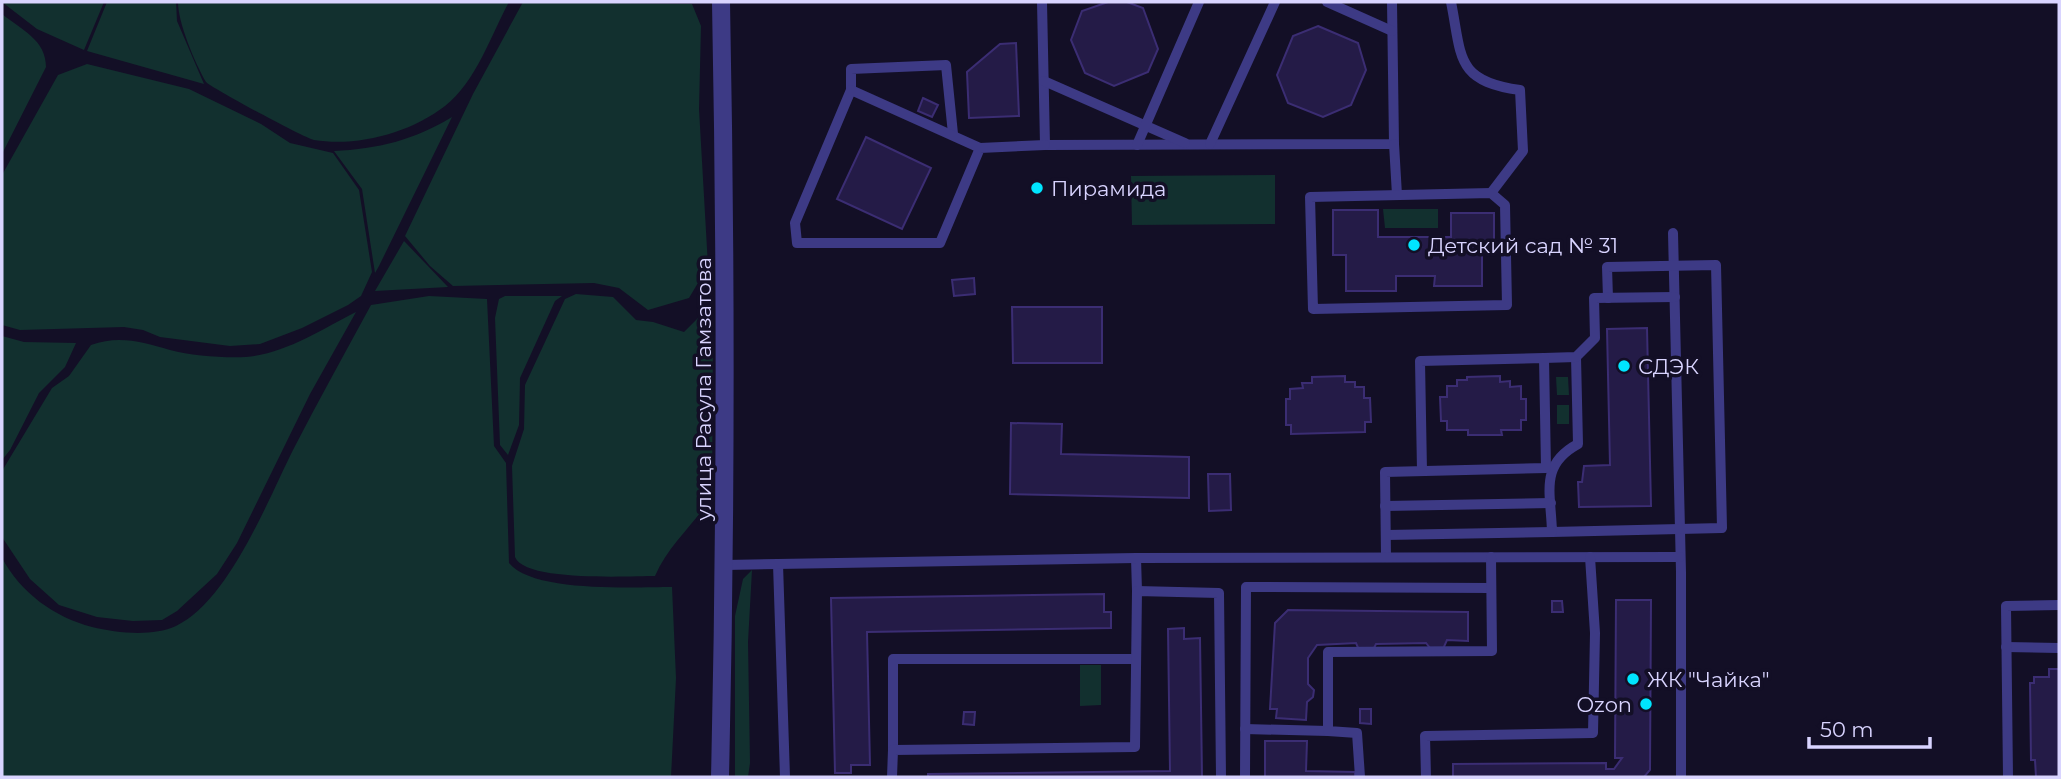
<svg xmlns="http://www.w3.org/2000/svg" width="2061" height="779" viewBox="0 0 2061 779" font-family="Montserrat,sans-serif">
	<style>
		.green { fill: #12302f }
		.building { fill: #241b47; stroke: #3b2d73; stroke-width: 2 }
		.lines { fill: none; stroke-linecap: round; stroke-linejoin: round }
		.service { stroke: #3d3a85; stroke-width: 10 }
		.minor { stroke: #3d3a85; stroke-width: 18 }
		.poi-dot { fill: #00e5ff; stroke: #130f26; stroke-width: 2.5 }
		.labels { text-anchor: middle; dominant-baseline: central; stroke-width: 7; stroke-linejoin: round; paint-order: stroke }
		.poi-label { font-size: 21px; fill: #d9d4ff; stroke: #130f26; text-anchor: start }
		.street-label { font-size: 21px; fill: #d9d4ff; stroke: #130f26 }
	</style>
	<rect width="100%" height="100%" fill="#130f26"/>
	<g class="green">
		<path d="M2,2H104L84,50L37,29Z"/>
		<path d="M107,2H176L177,21L204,84L87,51Z"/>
		<path d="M178,2H509C491,35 476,82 445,106C410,133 358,147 314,140C304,138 210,87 206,82C195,63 178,23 178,2Z"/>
		<path d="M523,2L692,4L701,26L699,109L708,266L689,298L648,310L619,288L594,283L453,286L430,266L405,236L473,94Z"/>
		<path d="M2,14C22,30 46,40 46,67L2,154Z"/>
		<path d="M87,64L189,89L261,124L290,143L333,153L359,190L372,272L361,296L348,305L302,328L260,344L230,346L160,337L143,330L124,327L20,330L2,325V175L58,75Z"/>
		<path d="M452,117L379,266L375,273L362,189L334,151C378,149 414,140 452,117Z"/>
		<path d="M1275,175V224L1132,225L1131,176Z"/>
		<path d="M1438,209V228H1385L1383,209Z"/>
		<path d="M404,241L448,287L375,291Z"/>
		<path d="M576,294L613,297L636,320L653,322L684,332L699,317L708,296L713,320L712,496C695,524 668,545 655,576C630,576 525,582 515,557L512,466L524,429L525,385L565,299Z"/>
		<path d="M429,296L487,299L494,446L506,463L509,563C533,593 635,587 672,587L676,678L671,777H2V558C21,593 54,617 92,627C117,633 152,637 176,626C228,602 268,500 293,450C318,401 345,353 371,305Z"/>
		<path d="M505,296H562L555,301L520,378L519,425L508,455L500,445L495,318L499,299Z"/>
		<path d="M356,312L310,394L237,543L217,574L177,611L162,620L133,621L97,617L59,605L30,579L2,537V471L52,388L69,376L91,345C119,335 142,342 170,350C192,356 223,358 246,357C285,354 322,329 356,312Z"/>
		<path d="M2,336L24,342L76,343L65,367L39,393L10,450L2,460Z"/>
		<path d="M1556,377H1568L1569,395H1557Z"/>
		<rect x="1557" y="405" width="12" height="19"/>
		<path d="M752,570L748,642L750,763L748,777H735V616L743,579Z"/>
		<path d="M1080,665H1101V705L1080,706Z"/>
	</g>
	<g class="building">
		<path d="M1108,2H1127L1143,8L1158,49L1148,72L1114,86L1085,73L1071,40L1082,11Z"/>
		<path d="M1318,26L1358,43L1366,70L1351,105L1323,117L1288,103L1277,75L1293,36Z"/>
		<path d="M1016,43L1019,116L969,118L967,72L1000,44Z"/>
		<path d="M923,98L938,105L932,117L918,111Z"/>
		<path d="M866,137L931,168L902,229L837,199Z"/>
		<path d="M1333,210H1378V237H1451V213H1494V253H1482V286H1434L1435,276H1396V291H1346V255H1333Z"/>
		<path d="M974,278L975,294L954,296L952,280Z"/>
		<path d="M1012,307H1102V363H1013Z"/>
		<path d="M1647,328L1651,506L1579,507L1578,482H1582L1584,466L1610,465L1607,329Z"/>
		<path d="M1345,376V382H1355V387H1364V398H1370L1371,422H1365V432L1291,434V425H1286V399H1290V389L1303,388L1302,383H1312V377Z"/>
		<path d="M1500,376V382L1510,381V387L1521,386V399H1526V420H1521V430H1501L1502,435H1468V430H1447V421H1441L1440,397H1447V386H1457V380H1467V377Z"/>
		<path d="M1011,423L1062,424L1061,454L1189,457V498L1010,494Z"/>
		<path d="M1208,474H1230L1231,510L1209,511Z"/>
		<path d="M1104,594V612H1111V628L867,632L870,765H851V773H835L831,598Z"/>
		<path d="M1616,600H1651L1650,770L1644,777H1453V764L1606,763V769H1614L1622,758H1615Z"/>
		<path d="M1552,601H1562L1563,612H1552Z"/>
		<path d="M1288,610L1468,612V641L1447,640L1443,649L1430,648L1426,643L1376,644L1373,650H1359L1356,643L1317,645L1308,658V684L1314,690L1313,697L1307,702L1306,720L1276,718L1277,709H1270L1275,623Z"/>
		<path d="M1184,628V639L1200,638L1202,777H928V774L1170,771L1168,629Z"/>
		<path d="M2049,669H2059V777H2036L2035,760H2031L2030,683H2034V677H2049Z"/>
		<path d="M1360,709H1371V724L1360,723Z"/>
		<path d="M964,712H975L974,725L963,724Z"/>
		<path d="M1265,741H1307L1306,771L1355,772V777H1265Z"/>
	</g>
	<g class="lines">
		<g class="service">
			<path d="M1042,2L1045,145L1394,144L1392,2"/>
			<path d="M1327,2L1392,31"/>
			<path d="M1451,2C1462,57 1455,81 1520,90L1523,151L1491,193"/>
			<path d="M1044,81L1185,143"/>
			<path d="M851,90V69L946,65L953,134"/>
			<path d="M1210,144L1275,2"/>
			<path d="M1394,144L1397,195"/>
			<path d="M1137,145L1199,2"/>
			<path d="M980,148L851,90L795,223L797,243H940L980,148L1045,145"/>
			<path d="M1491,193L1505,205L1507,305L1313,309L1310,197Z"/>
			<path d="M1673,233L1681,572V777"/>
			<path d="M1576,357L1578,444C1539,465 1551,493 1552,532L1722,528L1716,265L1607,267L1608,298"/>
			<path d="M1544,358L1576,357L1595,338L1594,298L1675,297"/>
			<path d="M1385,506L1551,503"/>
			<path d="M1386,535L1552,532"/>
			<path d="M1386,557L1385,472L1546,468L1544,358L1420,361L1422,471"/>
			<path d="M1136,558L1137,591"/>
			<path d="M778,564L785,777"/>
			<path d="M725,565L1136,558L1680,557"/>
			<path d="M2006,647L2059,648"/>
			<path d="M1245,729L1328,731"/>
			<path d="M893,750V659H1134"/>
			<path d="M892,777L893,750L1135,747L1137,591L1219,593L1221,777"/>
			<path d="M1245,777L1246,587L1491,588"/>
			<path d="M1360,777L1357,733L1328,731V652L1492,651L1491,557"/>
			<path d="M1426,777L1425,736L1593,733L1595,633L1590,557"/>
			<path d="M2008,777L2006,606L2059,605"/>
		</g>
		<path class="minor" d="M720,777C726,519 726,260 721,2"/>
	</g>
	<g class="poi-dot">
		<circle cx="1037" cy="188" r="7"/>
		<circle cx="1414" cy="245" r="7"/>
		<circle cx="1624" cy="366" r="7"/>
		<circle cx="1633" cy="679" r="7"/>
		<circle cx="1646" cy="704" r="7"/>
	</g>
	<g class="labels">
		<g class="poi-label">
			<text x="1051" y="188">Пирамида</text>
			<text x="1428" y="245">Детский сад № 31</text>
			<text x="1638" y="366">СДЭК</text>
			<text x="1647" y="679">ЖК "Чайка"</text>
			<text x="1632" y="704" text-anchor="end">Ozon</text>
		</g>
		<g class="street-label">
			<text transform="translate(703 389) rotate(-90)">улица Расула Гамзатова</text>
		</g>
	</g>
	<rect width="2061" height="779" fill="none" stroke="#d9d4ff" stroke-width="7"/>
	<path d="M1809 737v10h121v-10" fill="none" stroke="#d9d4ff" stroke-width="3.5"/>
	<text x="1820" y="737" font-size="21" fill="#d9d4ff" stroke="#130f26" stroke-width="5" paint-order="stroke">50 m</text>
</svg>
